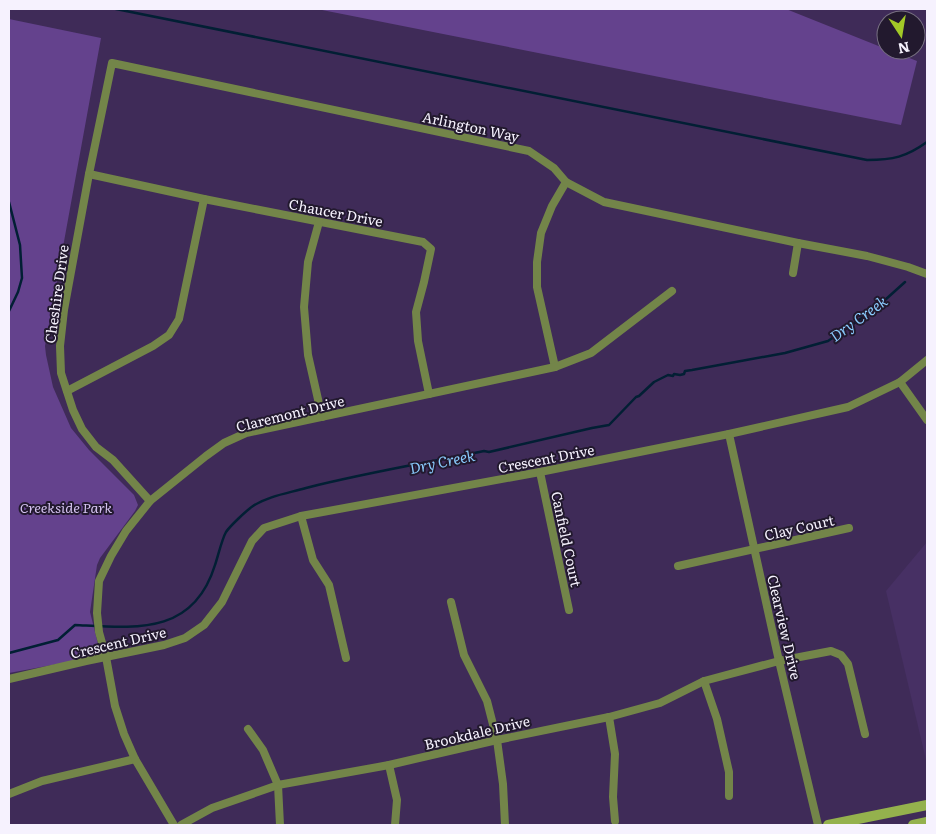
<svg xmlns="http://www.w3.org/2000/svg" width="936" height="834" viewBox="0 0 936 834" font-family="Literata,serif">
	<style>
		.built { fill: #473064 }
		.green { fill: #64428d }
		.lines { fill: none; stroke-linecap: round; stroke-linejoin: round }
		.stream { stroke: #021f34; stroke-width: 2.5 }
		.minor { stroke: #738549; stroke-width: 8 }
		.secondary { stroke: #94b14d; stroke-width: 10 }
		.labels { text-anchor: middle; dominant-baseline: central; stroke-width: 4; stroke-linejoin: round; paint-order: stroke }
		.street-label { font-size: 14px; fill: #f6f2fe; stroke: #22192e }
		.park-label { font-size: 14px; font-style: italic; fill: #d5c3f0; stroke: #22192e }
		.water-label { font-size: 15px; font-style: italic; fill: #8acbfd; stroke: #22192e }
	</style>
	<rect width="100%" height="100%" fill="#3f2b58"/>
	<path class="built" d="M927,542V764L886,591Z"/>
	<g class="green">
		<path d="M317,9H786L886,49V50H889L917,61L901,125Z"/>
		<path d="M9,19L101,38L45,346L46,355L53,387L71,428L89,450L134,495L138,505L135,511L100,558L97,565L90,612L101,656L9,673Z"/>
	</g>
	<g class="lines">
		<g class="stream">
			<path d="M116,9L867,160C893,160 906,157 927,142"/>
			<path d="M9,202L20,245L22,278L18,292L9,311"/>
			<path d="M9,653L58,640L75,625C135,628 193,636 215,565C218,556 222,539 226,532C230,526 247,510 253,506C268,496 289,493 306,488C365,473 425,463 484,451L489,452L592,428L609,425L636,397L639,396L654,382L668,375L673,376L674,374L680,375L684,374L685,371L692,370L785,353L828,341L875,309L905,282"/>
		</g>
		<g class="minor">
			<path d="M89,174L204,199L423,242L431,249L424,282L416,312L418,341L429,394"/>
			<path d="M319,222L308,262L304,307L308,355L322,417"/>
			<path d="M793,273L798,243"/>
			<path d="M555,367L537,287V262L541,233L552,206L566,182"/>
			<path d="M900,382L927,420"/>
			<path d="M67,391L153,346L169,335L179,319L204,199"/>
			<path d="M729,434L779,661L818,825"/>
			<path d="M540,472L569,610"/>
			<path d="M150,501L113,460L96,447L82,429L73,410L61,373L60,346L64,310L89,174L112,63L529,151L554,168L566,182L604,202L798,243L867,256L908,267L927,274"/>
			<path d="M301,516L313,560L329,585L346,658"/>
			<path d="M678,566L849,528"/>
			<path d="M451,602L464,655L487,701L497,740L503,784L505,825"/>
			<path d="M9,679L86,661L164,645L185,638L204,625L222,602L252,541L264,528L301,516L540,472L729,434L848,407L900,382L927,360"/>
			<path d="M704,681L717,719L729,772V796"/>
			<path d="M609,717L615,754L613,797L615,821"/>
			<path d="M248,729L263,750L278,785L280,825"/>
			<path d="M389,765L397,800L395,825"/>
			<path d="M9,794L42,781L135,759"/>
			<path d="M174,825L135,759L124,734L115,706L106,657L99,632L97,613L99,581L111,556L126,531L150,501L206,456L224,443L246,433L555,367L591,353L672,291"/>
			<path d="M181,825L212,808L278,785L389,765L497,740L609,717L660,703L704,681L779,661L831,651L841,655L848,664L865,734"/>
		</g>
		<g class="secondary">
			<path d="M828,825L927,805"/>
			<path d="M913,825L927,822"/>
		</g>
	</g>
	<g class="labels">
		<g class="street-label">
			<text transform="translate(471 126) rotate(12)">Arlington Way</text>
			<text transform="translate(336 212) rotate(11)">Chaucer Drive</text>
			<text transform="translate(56 294) rotate(-82)">Cheshire Drive</text>
			<text transform="translate(290 413) rotate(-14)">Claremont Drive</text>
			<text transform="translate(546 458) rotate(-11)">Crescent Drive</text>
			<text transform="translate(799 527) rotate(-13)">Clay Court</text>
			<text transform="translate(567 539) rotate(78)">Canfield Court</text>
			<text transform="translate(785 627) rotate(77)">Clearview Drive</text>
			<text transform="translate(118 642) rotate(-13)">Crescent Drive</text>
			<text transform="translate(477 732) rotate(-13)">Brookdale Drive</text>
		</g>
		<g class="park-label">
			<text x="66" y="507">Creekside Park</text>
		</g>
		<g class="water-label">
			<text transform="translate(858 318) rotate(-36)">Dry Creek</text>
			<text transform="translate(442 461) rotate(-12)">Dry Creek</text>
		</g>
	</g>
	<rect width="936" height="834" fill="none" stroke="#f6f2fe" stroke-width="20"/>
	<g transform="translate(901 35) rotate(168)"><circle r="24" fill="#22192e" stroke="#777081"/>
	<path d="M0-4L9 19L0 12L-9 19Z" fill="#a2c927"/>
	<text y="-8" font-size="14" font-weight="bold" text-anchor="middle" fill="#f6f2fe">N</text>
	</g>
</svg>
